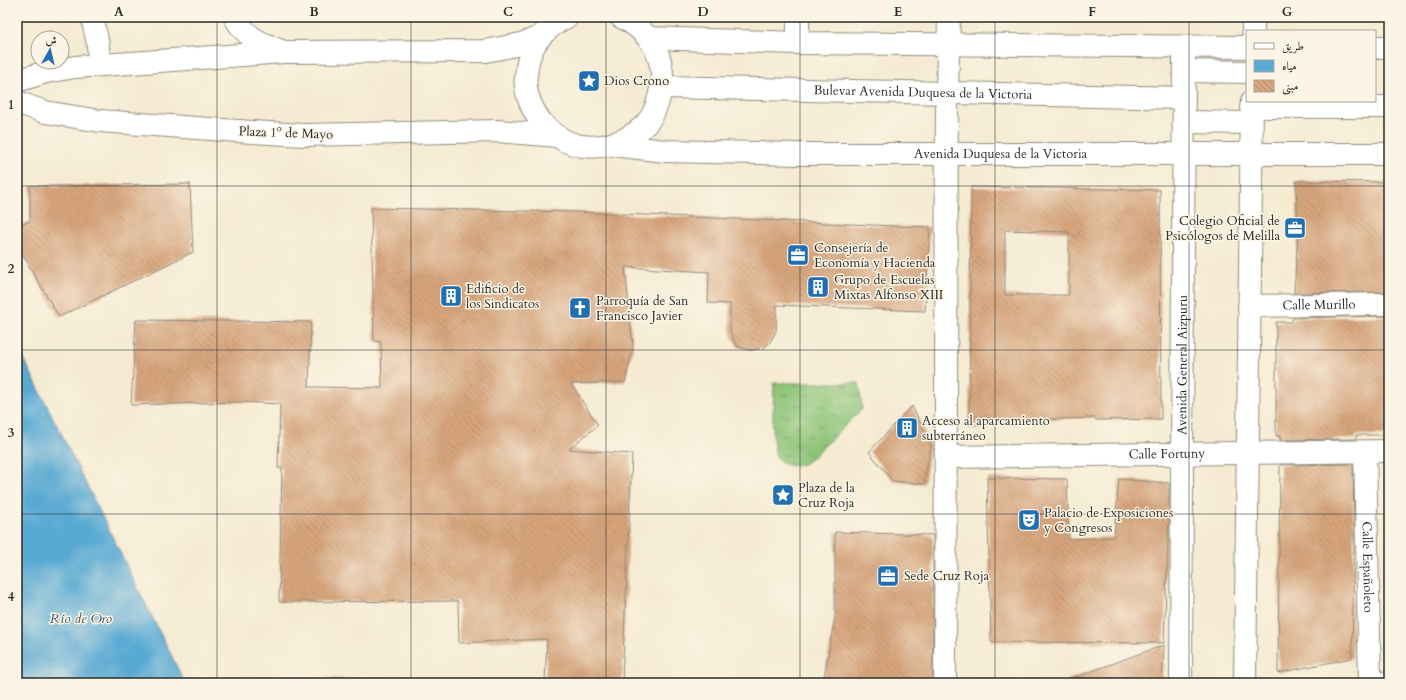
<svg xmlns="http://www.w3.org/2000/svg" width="1406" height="700" viewBox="0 0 1406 700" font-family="Cardo,Amiri,serif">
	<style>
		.grass { fill: url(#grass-tufts); stroke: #5c7852 }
		.pitch { fill: #8ec579; stroke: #5c7852 }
		.water { fill: #59a9d3; stroke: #426a7f }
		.building { fill: url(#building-back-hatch); fill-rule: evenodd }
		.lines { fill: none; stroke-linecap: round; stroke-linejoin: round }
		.street-casing { stroke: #908b7e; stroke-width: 24 }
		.secondary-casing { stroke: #908b7e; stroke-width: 24 }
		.street { stroke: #fff; stroke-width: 22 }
		.secondary { stroke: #fff; stroke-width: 22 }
		.grid { fill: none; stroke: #2b2b2b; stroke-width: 1; stroke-opacity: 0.55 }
		.labels { text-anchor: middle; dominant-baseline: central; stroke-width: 3; stroke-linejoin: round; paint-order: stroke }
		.poi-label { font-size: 13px; fill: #2b2b2b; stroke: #fcf5e5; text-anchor: start }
		.street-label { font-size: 13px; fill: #2b2b2b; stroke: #fcf5e5 }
		.water-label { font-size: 14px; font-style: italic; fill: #3b5766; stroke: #fcf5e5 }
		.neatline { fill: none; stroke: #2b2b2b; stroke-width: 1.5 }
		.grid-label { font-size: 13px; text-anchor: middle; font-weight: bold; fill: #2b2b2b }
	</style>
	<defs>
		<pattern id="grass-tufts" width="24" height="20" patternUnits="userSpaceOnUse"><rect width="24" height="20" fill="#8ec579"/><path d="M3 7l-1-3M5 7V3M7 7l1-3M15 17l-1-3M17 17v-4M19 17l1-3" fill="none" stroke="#74a063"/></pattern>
		<pattern id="building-back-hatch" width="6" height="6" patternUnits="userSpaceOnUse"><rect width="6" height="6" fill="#d8a57c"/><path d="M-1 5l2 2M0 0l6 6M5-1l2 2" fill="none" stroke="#af8766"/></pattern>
	</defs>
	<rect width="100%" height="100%" fill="#fcf5e5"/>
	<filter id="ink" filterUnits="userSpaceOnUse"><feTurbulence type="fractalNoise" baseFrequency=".025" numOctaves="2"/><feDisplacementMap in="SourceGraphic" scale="8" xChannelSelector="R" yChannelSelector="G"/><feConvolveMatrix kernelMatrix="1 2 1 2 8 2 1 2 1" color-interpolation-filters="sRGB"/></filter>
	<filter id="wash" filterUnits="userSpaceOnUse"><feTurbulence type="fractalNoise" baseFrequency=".012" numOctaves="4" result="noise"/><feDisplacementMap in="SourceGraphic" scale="16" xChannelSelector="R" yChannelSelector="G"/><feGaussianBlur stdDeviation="0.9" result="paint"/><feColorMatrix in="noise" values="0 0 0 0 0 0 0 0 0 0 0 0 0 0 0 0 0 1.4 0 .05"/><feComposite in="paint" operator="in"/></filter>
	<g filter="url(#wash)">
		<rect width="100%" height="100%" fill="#f5ebd2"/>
		<path class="grass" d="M774,383H859L862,409L812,458C805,464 799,467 789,465C785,465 779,462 777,457C770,446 774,398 774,383Z"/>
		<path class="pitch" d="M326,679L393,681V683H326Z"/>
		<path class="water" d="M17,345L185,683H17Z"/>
		<g id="blocks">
			<g class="building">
				<path d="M1296,181L1389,182V292L1294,293L1298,232Z"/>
				<path d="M190,184L193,252L59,317L17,245V226L30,221V186Z"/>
				<path d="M971,187L1160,190L1161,419L1096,420L1095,418L1019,420V424L969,425ZM1005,230L1069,232V295H1005Z"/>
				<path d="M371,208L577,212L895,226L930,227L925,311L777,305L776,331L771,341L764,348L751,350L738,347L733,339L730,330V304L708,303L709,272L625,267L633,347L625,382L571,384L598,425L569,449L632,454L622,683H545L547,639L459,643L458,601L279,602L282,468H278L280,404L241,402L131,405L136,320L311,322L309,387L382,388L381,342L374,341Z"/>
				<path d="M1389,316V435H1356V439L1280,440V436H1276V322H1292L1293,318Z"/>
				<path d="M912,406L931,445L924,484L893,481L869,452Z"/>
				<path d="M1353,464L1354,540L1352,658L1278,673L1280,465Z"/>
				<path d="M987,478L1067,479L1069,539L1114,537L1119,479L1169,483V516L1164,643L991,642Z"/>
				<path d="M835,532L933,535V683H823L835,617Z"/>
				<path d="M1164,645L1162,683H1068L1067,680Z"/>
			</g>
		</g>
	</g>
	<g filter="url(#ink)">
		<use href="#blocks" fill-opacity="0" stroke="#908b7e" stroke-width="1"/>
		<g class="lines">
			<g class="street-casing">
				<g id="street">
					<path d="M92,17L98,44L99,65"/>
					<path d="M235,17C246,39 262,43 284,52"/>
					<path d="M798,17V43"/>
					<path d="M1253,31V17"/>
					<path d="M1184,71L1247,72"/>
					<path id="s1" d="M662,87L1184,98"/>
					<path d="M1251,107H1389"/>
					<path d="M1184,122L1251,123"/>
					<path id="s2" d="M1249,306L1389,304"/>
					<path id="s3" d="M1365,452L1370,683"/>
					<path id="s4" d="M946,457L1389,451"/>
					<path d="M945,683L947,93L949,17"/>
					<path id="s5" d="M1181,683L1184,47"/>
					<path d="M1245,683L1252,101"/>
					<path d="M1384,683L1389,682"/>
				</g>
			</g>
			<g class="secondary-casing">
				<g id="secondary">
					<path d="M567,17C550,25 534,39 529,58C527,64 527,70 526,76C523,92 534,115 545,126C549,129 553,133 557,136C584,155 623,147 646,124C652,117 657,106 659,97C669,62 653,33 621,17"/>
					<path d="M649,38L798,43L1247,47"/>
					<path d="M1375,47H1389"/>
					<path d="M17,81L46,72L75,67L284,52L486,51L521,44L540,37"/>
					<path d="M17,101L25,105L45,112L100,121L252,132L304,135L498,131L557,136"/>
					<path id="s6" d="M612,145L665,151L797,154H1389"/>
				</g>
			</g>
			<use href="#street" class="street"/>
			<use href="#secondary" class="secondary"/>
		</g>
	</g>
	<path class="grid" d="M217,17V683M411,17V683M606,17V683M800,17V683M995,17V683M1189,17V683M17,186H1389M17,350H1389M17,514H1389"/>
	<defs>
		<g id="sight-square" transform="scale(1.15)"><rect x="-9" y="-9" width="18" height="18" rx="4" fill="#1f6fb2" stroke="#fcf5e5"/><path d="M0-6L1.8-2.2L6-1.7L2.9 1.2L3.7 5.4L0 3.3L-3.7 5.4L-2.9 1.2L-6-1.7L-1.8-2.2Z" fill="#fff"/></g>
		<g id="office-square" transform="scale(1.15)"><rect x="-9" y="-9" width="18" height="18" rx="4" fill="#1f6fb2" stroke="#fcf5e5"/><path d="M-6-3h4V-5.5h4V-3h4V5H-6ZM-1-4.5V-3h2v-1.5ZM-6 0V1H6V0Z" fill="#fff"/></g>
		<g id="building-square" transform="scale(1.15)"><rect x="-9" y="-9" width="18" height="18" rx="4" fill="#1f6fb2" stroke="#fcf5e5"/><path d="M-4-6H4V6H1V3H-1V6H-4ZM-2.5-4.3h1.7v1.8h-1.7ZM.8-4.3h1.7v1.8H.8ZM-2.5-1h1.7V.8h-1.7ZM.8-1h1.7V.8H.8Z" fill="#fff"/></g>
		<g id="church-square" transform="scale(1.15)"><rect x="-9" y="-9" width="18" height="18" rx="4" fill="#1f6fb2" stroke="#fcf5e5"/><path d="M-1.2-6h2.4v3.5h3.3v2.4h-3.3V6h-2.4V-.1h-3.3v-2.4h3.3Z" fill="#fff"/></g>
		<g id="theatre-square" transform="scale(1.15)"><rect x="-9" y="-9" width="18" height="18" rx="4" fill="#1f6fb2" stroke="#fcf5e5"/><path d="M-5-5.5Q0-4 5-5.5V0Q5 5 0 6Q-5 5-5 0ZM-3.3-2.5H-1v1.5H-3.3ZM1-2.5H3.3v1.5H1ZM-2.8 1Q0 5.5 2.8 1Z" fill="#fff"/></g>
	</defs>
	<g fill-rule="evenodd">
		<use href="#sight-square" x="589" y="81"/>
		<use href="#office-square" x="1295" y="228"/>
		<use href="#office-square" x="798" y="255"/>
		<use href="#building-square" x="818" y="287"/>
		<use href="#building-square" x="451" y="296"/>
		<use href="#church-square" x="580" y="308"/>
		<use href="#building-square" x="907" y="428"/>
		<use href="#sight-square" x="783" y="495"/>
		<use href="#theatre-square" x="1029" y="520"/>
		<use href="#office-square" x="888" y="576"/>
	</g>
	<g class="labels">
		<g class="poi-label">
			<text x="604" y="81">Dios Crono</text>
			<text x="1280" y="221" text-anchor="end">Colegio Oficial de<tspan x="1280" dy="15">Psicólogos de Melilla</tspan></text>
			<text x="814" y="248">Consejería de<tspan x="814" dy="15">Economía y Hacienda</tspan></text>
			<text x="834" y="280">Grupo de Escuelas<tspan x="834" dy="15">Mixtas Alfonso XIII</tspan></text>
			<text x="466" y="289">Edificio de<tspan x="466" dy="15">los Sindicatos</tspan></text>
			<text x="596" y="301">Parroquía de San<tspan x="596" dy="15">Francisco Javier</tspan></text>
			<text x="922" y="421">Acceso al aparcamiento<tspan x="922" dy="15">subterráneo</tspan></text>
			<text x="798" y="488">Plaza de la<tspan x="798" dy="15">Cruz Roja</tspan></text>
			<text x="1044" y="513">Palacio de Exposiciones<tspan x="1044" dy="15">y Congresos</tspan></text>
			<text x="904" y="576">Sede Cruz Roja</text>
		</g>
		<g class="street-label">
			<text stroke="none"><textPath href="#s1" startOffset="261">Bulevar Avenida Duquesa de la Victoria</textPath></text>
			<text transform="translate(286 133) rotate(2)">Plaza 1º de Mayo</text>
			<text stroke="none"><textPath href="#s6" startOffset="389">Avenida Duquesa de la Victoria</textPath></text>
			<text stroke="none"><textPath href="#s2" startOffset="70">Calle Murillo</textPath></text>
			<text stroke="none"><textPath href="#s5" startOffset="318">Avenida General Aizpuru</textPath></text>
			<text stroke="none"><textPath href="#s4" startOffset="221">Calle Fortuny</textPath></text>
			<text stroke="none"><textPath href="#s3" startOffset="115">Calle Españoleto</textPath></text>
		</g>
		<g class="water-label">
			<text x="81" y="618">Río de Oro</text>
		</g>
	</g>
	<rect width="1406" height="700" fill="none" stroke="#fcf5e5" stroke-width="44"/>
	<rect x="1246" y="30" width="130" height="72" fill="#fcf5e5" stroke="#a8a49b"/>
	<rect x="1254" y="43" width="20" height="6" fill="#ffffff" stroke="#a8a49b"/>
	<text x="1282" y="50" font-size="12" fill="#2b2b2b">طريق</text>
	<rect x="1254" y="60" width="20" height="12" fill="#59a9d3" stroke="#a8a49b"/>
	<text x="1282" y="70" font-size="12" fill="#2b2b2b">مياه</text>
	<rect x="1254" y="80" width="20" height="12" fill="url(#building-back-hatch)" stroke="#a8a49b"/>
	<text x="1282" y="90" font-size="12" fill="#2b2b2b">مبنى</text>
	<g transform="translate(50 50) rotate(8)"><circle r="19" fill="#fcf5e5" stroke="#a8a49b"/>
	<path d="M0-3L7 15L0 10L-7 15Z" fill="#1f6fb2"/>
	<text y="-6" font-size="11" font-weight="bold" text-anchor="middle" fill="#2b2b2b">ش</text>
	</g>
	<rect x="22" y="22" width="1362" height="656" class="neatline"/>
	<g class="grid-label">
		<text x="119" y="16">A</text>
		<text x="314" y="16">B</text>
		<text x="508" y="16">C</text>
		<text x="703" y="16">D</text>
		<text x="898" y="16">E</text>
		<text x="1092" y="16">F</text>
		<text x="1287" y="16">G</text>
		<text x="11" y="109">1</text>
		<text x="11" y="273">2</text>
		<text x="11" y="437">3</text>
		<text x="11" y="601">4</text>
	</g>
</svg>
